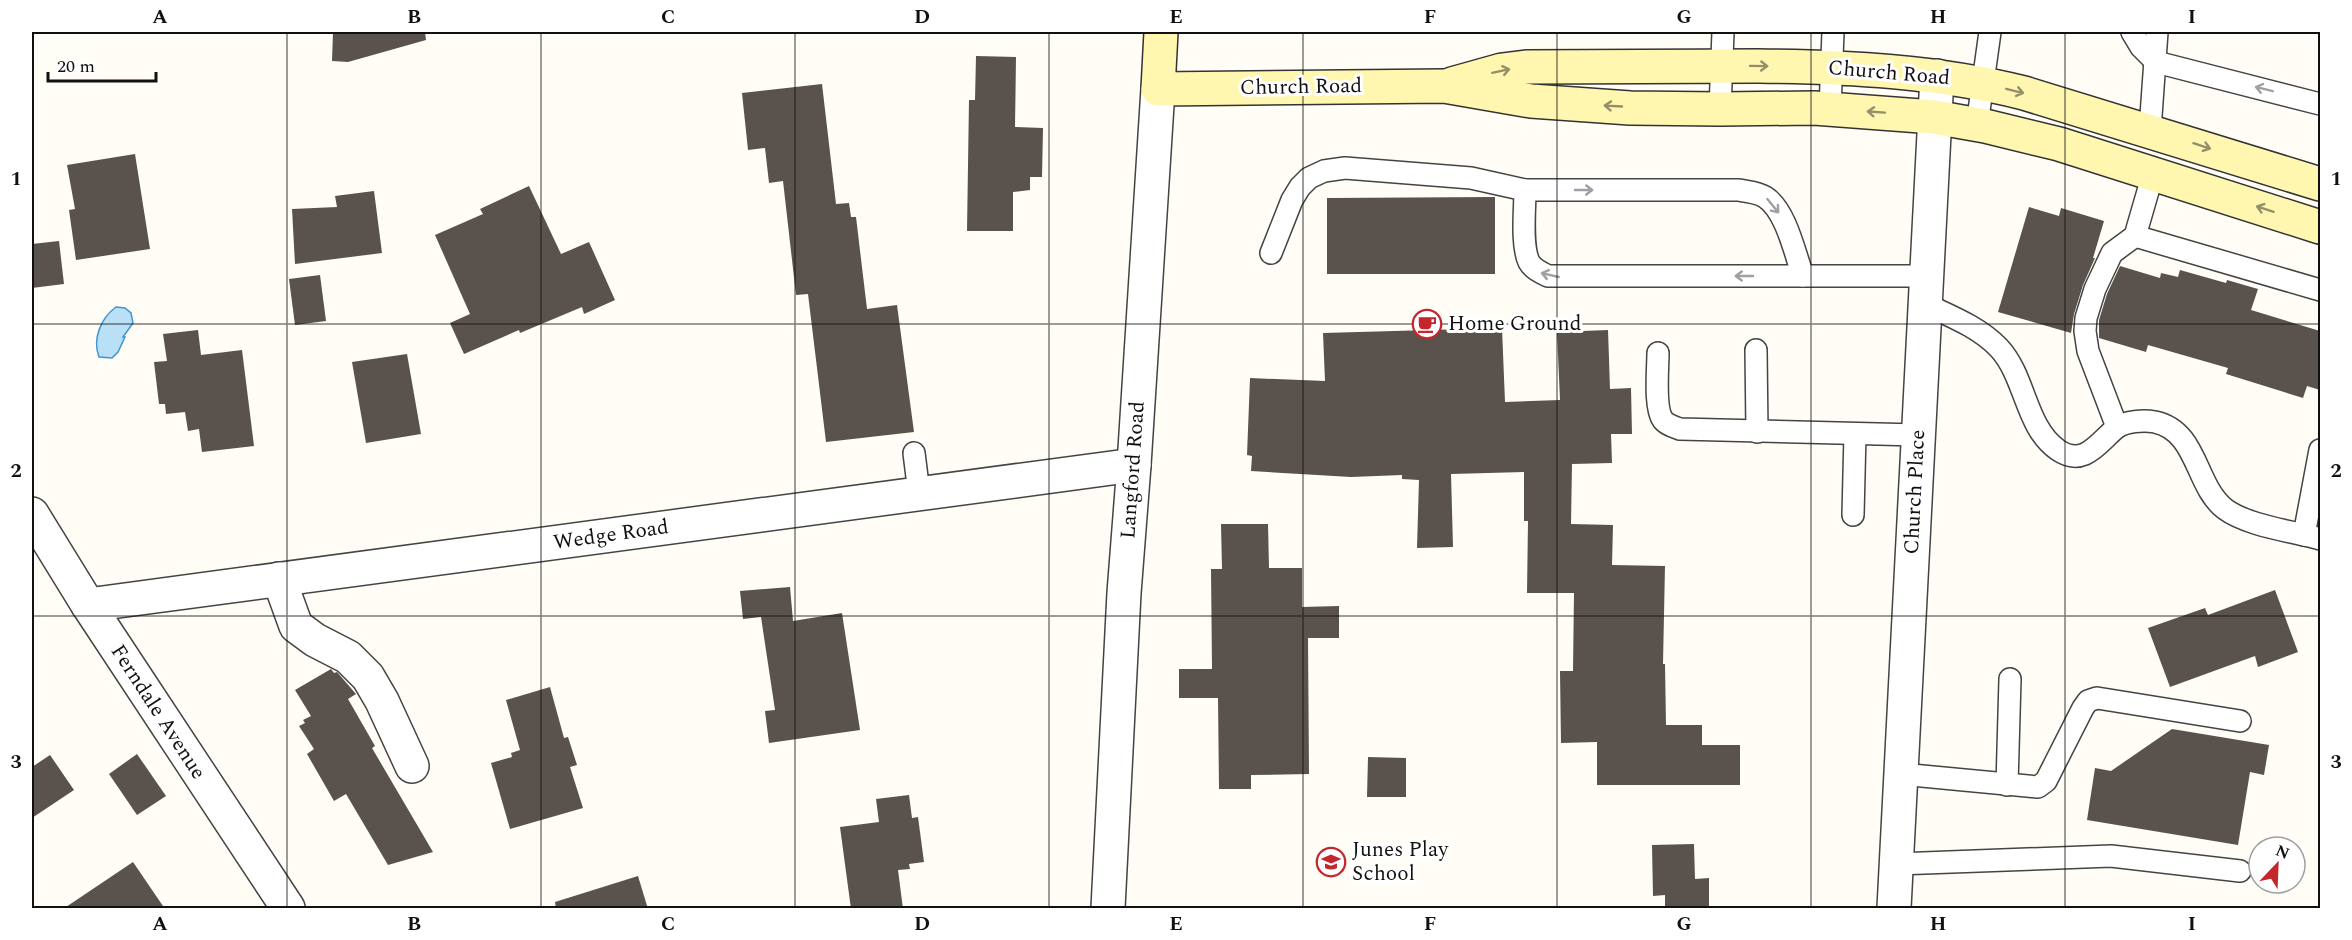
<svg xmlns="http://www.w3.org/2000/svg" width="2352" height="940" viewBox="0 0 2352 940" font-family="Spectral,serif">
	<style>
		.water { fill: #b9e0f7; stroke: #3f96cf; stroke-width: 1.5 }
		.building { fill: #5a524d }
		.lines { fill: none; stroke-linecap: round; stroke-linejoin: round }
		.lane-casing { stroke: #444; stroke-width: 24 }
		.street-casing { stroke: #444; stroke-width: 36 }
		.secondary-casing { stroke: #333; stroke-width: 36 }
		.lane { stroke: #fff; stroke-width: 21 }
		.street { stroke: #fff; stroke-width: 33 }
		.secondary { stroke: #fff6b0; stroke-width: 33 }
		.oneway { stroke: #948f68 }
		.oneway2 { stroke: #a0a0a0 }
		.grid { fill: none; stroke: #111; stroke-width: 1.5; stroke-opacity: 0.55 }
		.labels { text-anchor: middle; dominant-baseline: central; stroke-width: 6; stroke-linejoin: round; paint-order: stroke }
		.street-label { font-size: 21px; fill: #111; stroke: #fff }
		.poi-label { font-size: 21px; fill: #111; stroke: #fff; text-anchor: start }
		.neatline { fill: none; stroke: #111; stroke-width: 2 }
		.grid-label { font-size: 20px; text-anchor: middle; font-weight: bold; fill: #111 }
	</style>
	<rect width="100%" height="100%" fill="#fffdf5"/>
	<path class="water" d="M116,307L125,308L131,313L133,323L123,337H125L118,352L112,358L99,357C92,339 101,318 116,307Z"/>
	<g class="building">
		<path d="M333,32H425L426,40L348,62L332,61Z"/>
		<path d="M976,56L1016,57L1015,127L1043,128L1042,177H1030V190L1013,192V231H967L969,100H975Z"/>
		<path d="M822,84L836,204L849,203L851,217H856L867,309L897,305L914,432L826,442L808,294L796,295L783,181L769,183L765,148L748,150L742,93Z"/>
		<path d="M135,154L150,249L76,260L69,210L75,209L67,165Z"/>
		<path d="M529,186L561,254L589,242L615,300L584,314L582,307L520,333L519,330L464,354L450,323L470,314L435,235L483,214L480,209Z"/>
		<path d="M374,191L382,253L295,264L292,209L337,207L335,196Z"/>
		<path d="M1495,197V274H1327V198Z"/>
		<path d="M2029,207L2059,216L2061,208L2104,221L2093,258H2095L2083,285L2074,314L2071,333L1998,312Z"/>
		<path d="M59,241L64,284L32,288V244Z"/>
		<path d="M2120,266L2160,278L2161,273L2178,277L2180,270L2226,283L2227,280L2258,289L2251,310L2320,331V390L2307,386L2303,398L2226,374L2228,368L2148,345L2146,352L2099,338V320L2107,294Z"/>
		<path d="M320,275L326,321L295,325L289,279Z"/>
		<path d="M1502,328L1505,402L1560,400L1557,332L1608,330L1610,389L1631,388L1632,434H1611L1612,463L1572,464L1571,524L1613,525L1612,565L1665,566L1663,664H1665L1666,725H1702V745H1740V785H1597V742L1561,743L1560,671H1573L1574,593H1527L1528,521H1524V472L1451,474L1453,547L1417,548L1419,480L1402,479V475L1351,477L1251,471L1252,456L1247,455L1250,378L1325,381L1323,333Z"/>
		<path d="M198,330L201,355L242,350L254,446L202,452L199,429L188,431L185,412L166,414L165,404H159L154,362L167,361L163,334Z"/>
		<path d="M407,354L421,434L366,443L352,362Z"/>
		<path d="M1221,524H1268L1269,568H1302V607L1339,606V638H1308L1309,774L1251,775V789H1219L1218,698H1179V669H1212L1211,569H1222Z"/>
		<path d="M790,587L793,621L842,613L860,730L769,743L765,711L775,710L761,617L743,619L740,591Z"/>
		<path d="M2275,590L2298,652L2258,667L2255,656L2170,687L2148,628L2205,608L2208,615Z"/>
		<path d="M331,669L334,673L337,672L356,694L348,699L375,746L372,748L433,852L388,865L346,794L334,801L307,754L314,749L299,726L305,723L303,720L311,716L295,690Z"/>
		<path d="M550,687L564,738L568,737L577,765L570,767L583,808L510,829L491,763L512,757L511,753L520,750L506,700Z"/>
		<path d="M2172,729L2269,745L2264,775L2250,772L2238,845L2087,820L2095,768L2111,771Z"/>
		<path d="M137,754L166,796L137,815L109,774Z"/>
		<path d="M50,755L74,790L32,818V767Z"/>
		<path d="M1368,757L1406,758V797H1367Z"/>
		<path d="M909,795L912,818L918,817L924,862L909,864L910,869L898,870L903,909H851L840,827L879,822L876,799Z"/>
		<path d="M1694,844L1695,879L1709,878V909H1665V895L1653,896L1652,845Z"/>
		<path d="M133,862L165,909H63Z"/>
		<path d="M638,876L648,909H556L555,902Z"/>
	</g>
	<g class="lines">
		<g class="lane-casing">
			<g id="lane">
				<path d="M2132,32L2141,47L2156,62L2320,104"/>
				<path d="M1720,109L1723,32"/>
				<path d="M1830,109L1833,32"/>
				<path d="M1977,125L1990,32"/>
				<path d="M2150,130L2157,32"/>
				<path d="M1525,190C1525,209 1521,245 1529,262C1533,269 1540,272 1548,276H1926"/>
				<path d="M2135,236L2320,290"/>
				<path d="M1271,253L1292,200L1300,187L1309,178L1324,171L1345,168L1471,178L1525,190H1739C1748,192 1757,192 1765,197C1786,210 1795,254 1803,276"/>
				<path d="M1925,304C1950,316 1979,327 1999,348C2026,377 2025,427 2058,450C2084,468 2099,442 2116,428C2125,421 2144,420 2155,422C2198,431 2195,486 2225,509C2248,526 2292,531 2320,539"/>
				<path d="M1756,350L1757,432"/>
				<path d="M1658,353C1658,368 1654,408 1663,420C1667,425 1674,427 1680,429L1918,435"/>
				<path d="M2117,427L2088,351L2085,331L2086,318L2095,289L2112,253L2135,236L2153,174"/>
				<path d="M914,453L919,493"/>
				<path d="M1853,515L1855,434"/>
				<path d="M2304,535L2320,450"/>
				<path d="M1901,774L2038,787L2046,781L2083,708L2088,701L2097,698L2240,721"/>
				<path d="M2007,785L2010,679"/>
				<path d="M1897,864L2111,856L2240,871"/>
			</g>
		</g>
		<g class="street-casing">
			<g id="street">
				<path d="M32,514L88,605L288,908"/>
				<path d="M279,579L296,626L315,640L348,657L368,677L382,701L412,766"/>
				<path d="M88,605L1134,465"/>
				<path d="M1108,908L1124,593L1134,465L1158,89"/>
				<path d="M1894,908L1937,76"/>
			</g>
		</g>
		<g class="secondary-casing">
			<g id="secondary">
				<path d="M1161,32L1158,89L1444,86L1531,101L1630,108L1720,109L1814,108L1934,117L1985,126L2059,144L2320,227"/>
				<path d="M1452,84L1502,70L1526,67C1604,67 1681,66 1758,66C1847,67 1937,71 2024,93L2320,184"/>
			</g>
		</g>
		<use href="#lane" class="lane"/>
		<use href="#street" class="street"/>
		<use href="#secondary" class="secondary"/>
	</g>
	<defs><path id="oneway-shaft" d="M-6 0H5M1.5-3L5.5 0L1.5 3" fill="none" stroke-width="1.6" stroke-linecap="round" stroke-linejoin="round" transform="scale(1.5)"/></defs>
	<g class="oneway">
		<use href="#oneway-shaft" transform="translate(1759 66) rotate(1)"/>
		<use href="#oneway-shaft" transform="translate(1501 71) rotate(-12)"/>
		<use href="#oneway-shaft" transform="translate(2015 91) rotate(14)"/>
		<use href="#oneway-shaft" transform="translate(1613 106) rotate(-177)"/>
		<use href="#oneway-shaft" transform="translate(1876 112) rotate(-176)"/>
		<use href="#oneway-shaft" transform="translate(2202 146) rotate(18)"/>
		<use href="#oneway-shaft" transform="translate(2265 209) rotate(-162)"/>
	</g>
	<g class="oneway2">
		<use href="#oneway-shaft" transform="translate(2264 89) rotate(-166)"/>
		<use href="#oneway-shaft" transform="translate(1584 190)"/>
		<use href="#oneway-shaft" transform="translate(1773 206) rotate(51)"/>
		<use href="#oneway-shaft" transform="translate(1550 275) rotate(-167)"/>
		<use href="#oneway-shaft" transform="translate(1744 276) rotate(180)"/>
	</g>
	<path class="grid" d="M287,32V908M541,32V908M795,32V908M1049,32V908M1303,32V908M1557,32V908M1811,32V908M2065,32V908M32,324H2320M32,616H2320"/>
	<defs>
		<g id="cafe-ring" transform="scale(1.5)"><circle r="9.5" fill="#fff" stroke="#c4262e" stroke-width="1.5"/><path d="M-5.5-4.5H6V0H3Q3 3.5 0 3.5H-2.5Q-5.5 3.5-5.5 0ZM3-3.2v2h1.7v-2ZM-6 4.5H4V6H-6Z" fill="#c4262e"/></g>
		<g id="school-ring" transform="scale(1.5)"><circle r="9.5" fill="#fff" stroke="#c4262e" stroke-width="1.5"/><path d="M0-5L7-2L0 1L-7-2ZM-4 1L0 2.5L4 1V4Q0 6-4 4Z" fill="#c4262e"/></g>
	</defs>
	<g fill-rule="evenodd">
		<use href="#cafe-ring" x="1427" y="324"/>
		<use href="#school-ring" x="1331" y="862"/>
	</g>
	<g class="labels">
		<g class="street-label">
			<text transform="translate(1889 73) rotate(5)">Church Road</text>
			<text transform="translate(1301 87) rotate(-1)">Church Road</text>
			<text transform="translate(1133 470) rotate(-86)">Langford Road</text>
			<text transform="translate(1915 492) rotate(-87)">Church Place</text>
			<text transform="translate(611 535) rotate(-8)">Wedge Road</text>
			<text transform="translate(158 712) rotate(57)">Ferndale Avenue</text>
		</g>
		<g class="poi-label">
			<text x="1448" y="324">Home Ground</text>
			<text x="1352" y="850">Junes Play<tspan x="1352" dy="24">School</tspan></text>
		</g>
	</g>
	<rect width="2352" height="940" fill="none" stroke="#ffffff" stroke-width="66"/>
	<g transform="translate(2277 865) rotate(23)"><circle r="28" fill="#ffffff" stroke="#a0a0a0" stroke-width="1.5"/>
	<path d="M0-4.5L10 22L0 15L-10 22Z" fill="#c4262e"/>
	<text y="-9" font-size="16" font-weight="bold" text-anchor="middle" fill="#111111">N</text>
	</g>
	<path d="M48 72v9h108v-9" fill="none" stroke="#111111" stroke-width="3"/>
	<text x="57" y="72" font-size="18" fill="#111111" stroke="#ffffff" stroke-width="4.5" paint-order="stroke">20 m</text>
	<rect x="33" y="33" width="2286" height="874" class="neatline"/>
	<g class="grid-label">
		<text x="160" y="23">A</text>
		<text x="414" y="23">B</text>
		<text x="668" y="23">C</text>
		<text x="922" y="23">D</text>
		<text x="1176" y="23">E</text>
		<text x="1430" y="23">F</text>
		<text x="1684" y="23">G</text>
		<text x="1938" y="23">H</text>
		<text x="2192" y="23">I</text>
		<text x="16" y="185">1</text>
		<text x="2336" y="185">1</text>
		<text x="16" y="477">2</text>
		<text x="2336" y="477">2</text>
		<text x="16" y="768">3</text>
		<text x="2336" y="768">3</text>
		<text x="160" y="930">A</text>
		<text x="414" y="930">B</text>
		<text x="668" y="930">C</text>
		<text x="922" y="930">D</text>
		<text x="1176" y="930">E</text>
		<text x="1430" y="930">F</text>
		<text x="1684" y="930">G</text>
		<text x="1938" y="930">H</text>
		<text x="2192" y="930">I</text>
	</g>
</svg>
